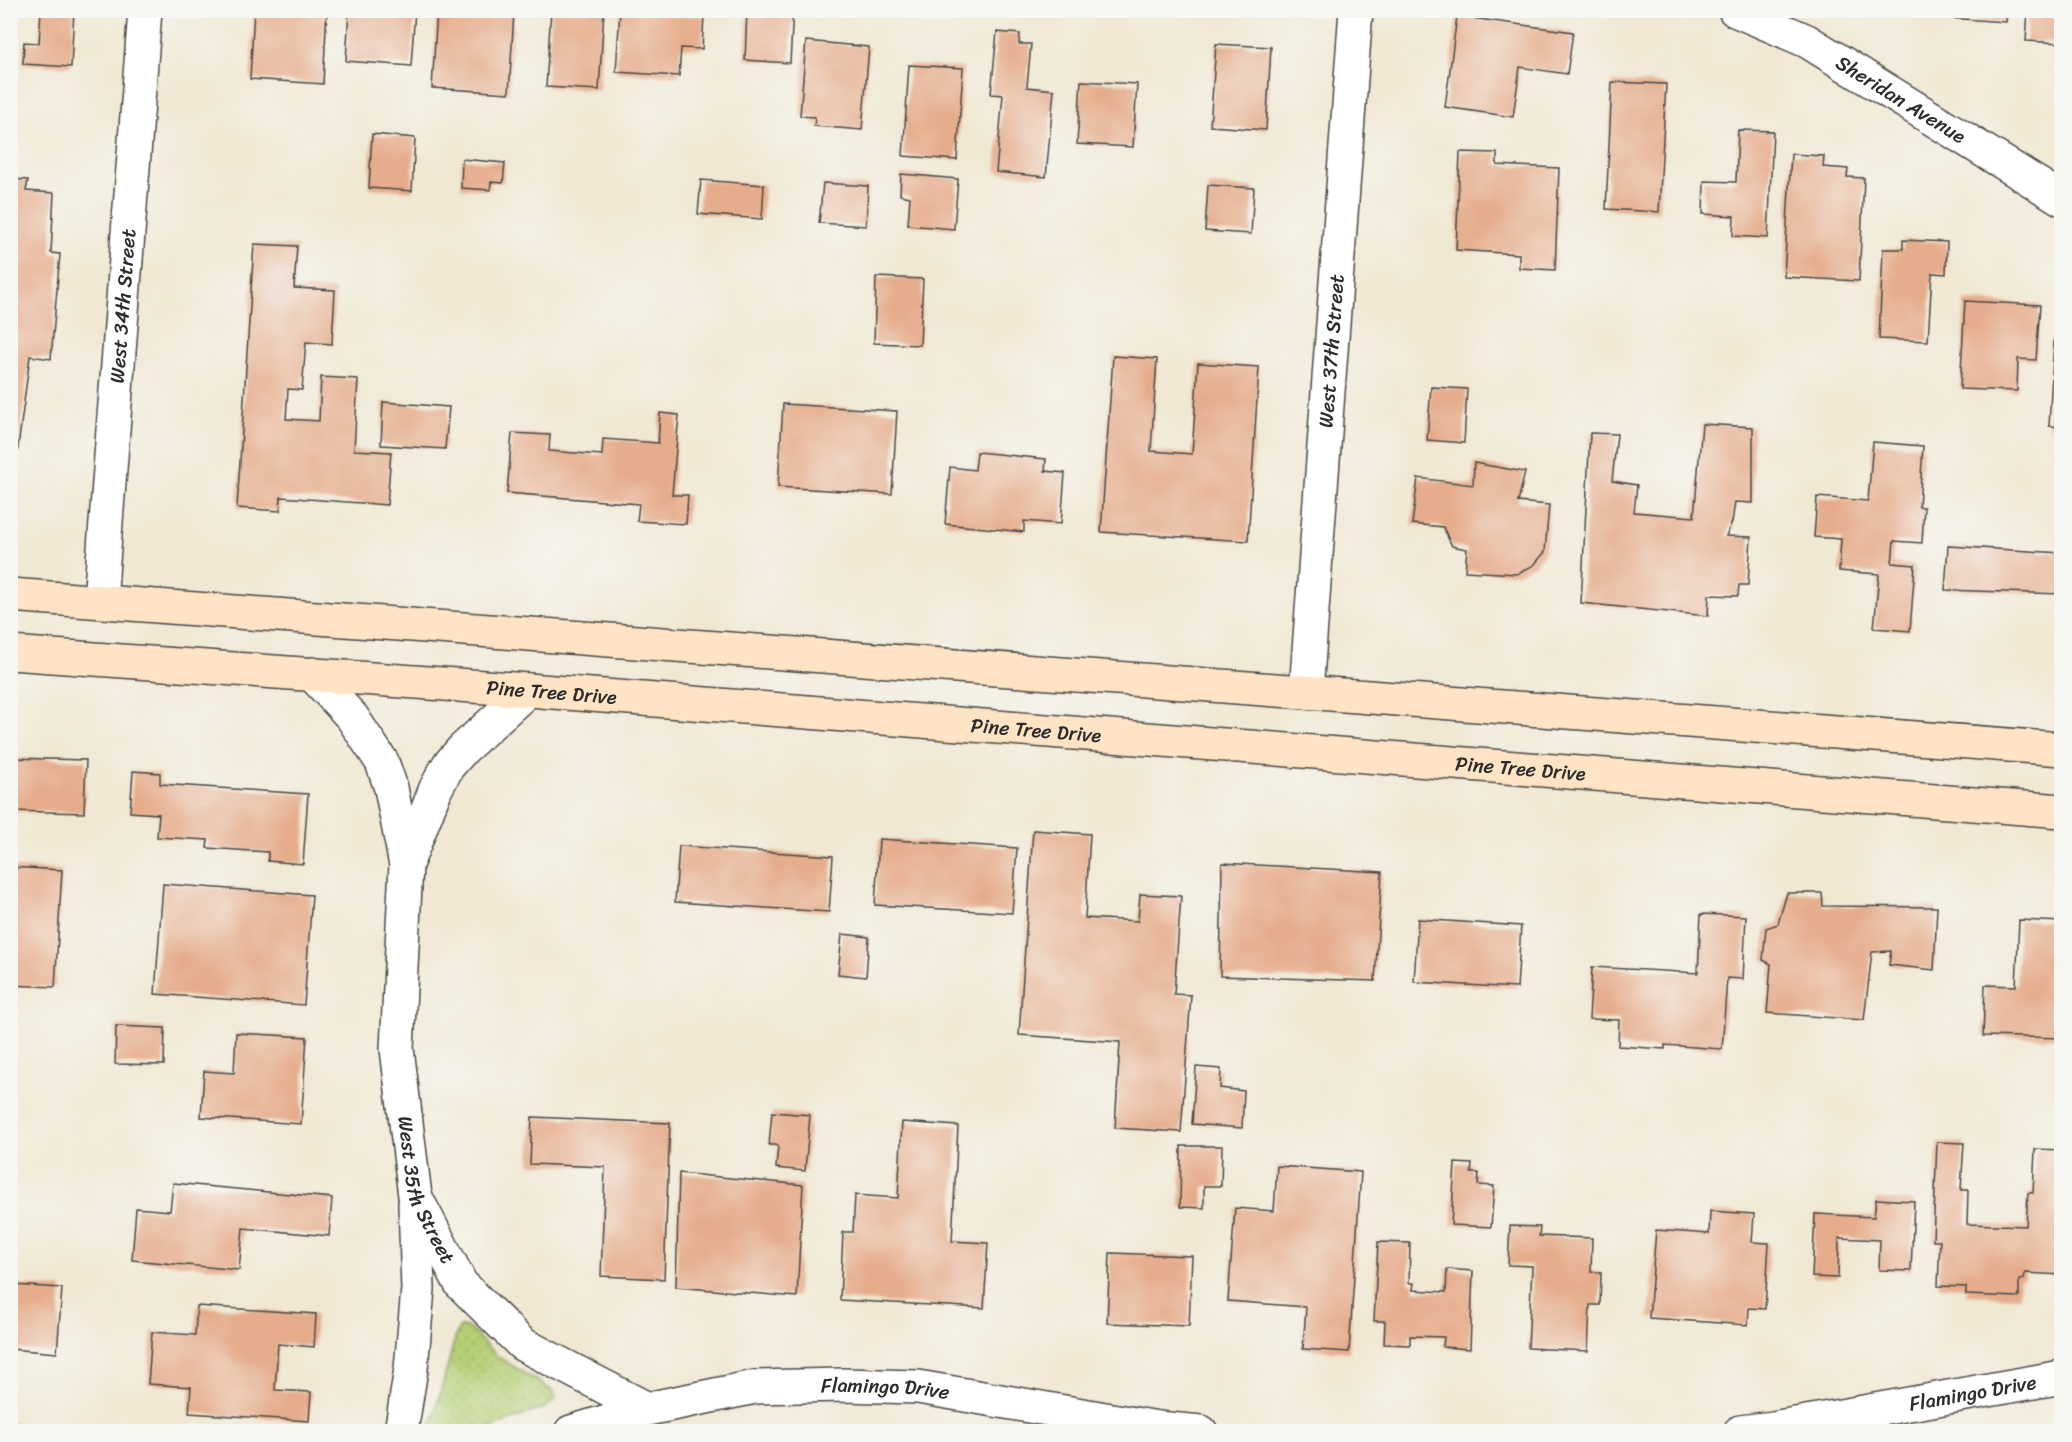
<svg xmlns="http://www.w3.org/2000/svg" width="2072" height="1442" viewBox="0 0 2072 1442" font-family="Sriracha,sans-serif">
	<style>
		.grass { fill: url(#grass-dots); stroke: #707d50; stroke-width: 1.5 }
		.building { fill: #e6ad8c }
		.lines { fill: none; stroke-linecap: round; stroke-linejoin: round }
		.minor-casing { stroke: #494744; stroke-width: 36 }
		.secondary-casing { stroke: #494744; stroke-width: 36 }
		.minor { stroke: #fff; stroke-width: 33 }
		.secondary { stroke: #fee4c5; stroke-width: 33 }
		.labels { text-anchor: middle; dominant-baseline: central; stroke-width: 6; stroke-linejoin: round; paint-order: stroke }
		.street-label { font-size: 20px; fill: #2b2b2b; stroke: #f6f6f2 }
	</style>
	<defs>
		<pattern id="grass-dots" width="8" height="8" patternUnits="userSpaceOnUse" patternTransform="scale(1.5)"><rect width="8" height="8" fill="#b5cf74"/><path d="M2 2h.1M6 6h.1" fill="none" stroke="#9cb265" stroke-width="1.8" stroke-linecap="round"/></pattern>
	</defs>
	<rect width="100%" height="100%" fill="#f6f6f2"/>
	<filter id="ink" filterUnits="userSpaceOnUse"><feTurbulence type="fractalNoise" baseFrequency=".0167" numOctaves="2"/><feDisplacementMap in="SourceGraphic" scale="12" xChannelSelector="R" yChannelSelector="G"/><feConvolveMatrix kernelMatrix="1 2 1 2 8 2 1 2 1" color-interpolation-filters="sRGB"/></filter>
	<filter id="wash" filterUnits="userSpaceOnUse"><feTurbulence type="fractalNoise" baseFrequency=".008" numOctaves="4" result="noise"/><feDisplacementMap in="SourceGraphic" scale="24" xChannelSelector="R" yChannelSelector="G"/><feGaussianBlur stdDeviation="1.35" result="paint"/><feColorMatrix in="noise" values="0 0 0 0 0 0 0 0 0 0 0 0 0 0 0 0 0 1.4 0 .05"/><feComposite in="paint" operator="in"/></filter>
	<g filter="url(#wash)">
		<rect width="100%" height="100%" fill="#f0e8d3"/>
		<path class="grass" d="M460,1327L469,1328L498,1357L550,1389L556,1399L546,1407L482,1431H430L456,1335Z"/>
		<g id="blocks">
			<g class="building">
				<path d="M41,10H74L71,67L23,64L24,42L39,43Z"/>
				<path d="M254,10H327L323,84L250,79Z"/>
				<path d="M349,10H415L411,66L346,61Z"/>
				<path d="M437,10L514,12L509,93L432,88Z"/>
				<path d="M551,10H604L599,90L546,87Z"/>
				<path d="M620,10H684L683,15L704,16L702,49L681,48L679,76L616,72Z"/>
				<path d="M747,10H793L790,63L745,60Z"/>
				<path d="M1934,10H2007L2006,22L1933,17Z"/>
				<path d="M2028,10H2062V43L2026,41Z"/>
				<path d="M1457,16L1573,32L1567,74L1520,67L1513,117L1445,107Z"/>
				<path d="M997,32L1020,34L1019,44H1031L1027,87L1054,90L1046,177L996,172L1003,95L991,94Z"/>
				<path d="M806,41L869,47L862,130L814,126L815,117L800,116Z"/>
				<path d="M1216,44L1271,47L1266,130L1210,126Z"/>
				<path d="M909,65L963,68L957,160L903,156Z"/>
				<path d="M1081,81L1137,84L1133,147L1077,144Z"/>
				<path d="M1612,82L1666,84L1659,212L1606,209Z"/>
				<path d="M1738,130L1773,131L1768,238L1733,236L1734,216L1703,214L1704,181L1736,182Z"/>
				<path d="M372,134L415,138L412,191L369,188Z"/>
				<path d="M1460,152L1497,153V165L1559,168L1555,270L1519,268V254L1456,250Z"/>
				<path d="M1791,154L1824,156L1823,167L1848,169L1847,177L1864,178L1859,281L1784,277Z"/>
				<path d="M462,159L505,163L503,183L491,182L490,190L461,188Z"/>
				<path d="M901,174L958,179L954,229L908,225L910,197L900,195Z"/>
				<path d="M10,179L28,180L26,191L54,193L51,253L60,254L51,359L30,356L12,493Z"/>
				<path d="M701,180L764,185L762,219L698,214Z"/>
				<path d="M823,183L868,186L866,226L819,223Z"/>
				<path d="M1208,185L1254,188L1251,234L1205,231Z"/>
				<path d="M1903,240L1947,242L1946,274L1932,273L1928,341L1879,339L1883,249H1903Z"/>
				<path d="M254,244L297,246L294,288L335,290L332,344L306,342L302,390L288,389L286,419L319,421L321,377L358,379L354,450L391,452L387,505L281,497L280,511L237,508Z"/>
				<path d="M876,277L923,279L920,345L874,343Z"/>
				<path d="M1965,301L2040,305L2036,360L2018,359L2017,391L1960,389Z"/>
				<path d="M2054,340L2062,341V427L2049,426Z"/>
				<path d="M1113,356L1157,359L1151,451L1192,454L1198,363L1259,367L1248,541L1101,532Z"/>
				<path d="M1431,387L1467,389L1464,443L1427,440Z"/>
				<path d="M383,402L449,407L445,449L381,445Z"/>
				<path d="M783,404L897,411L892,494L778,487Z"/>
				<path d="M660,413L679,415L672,495H688L686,524L637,521L639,504L507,493L512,433L550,435L549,451L602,455L603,439L658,443Z"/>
				<path d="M1702,424L1753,427V503L1735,502L1732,522L1726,536L1751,537L1748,585H1739L1738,596L1709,595L1708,616L1581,603L1590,433L1617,434L1612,481L1637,485L1634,512L1694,517Z"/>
				<path d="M1873,442L1923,446L1919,507H1924L1922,543L1894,541L1892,563L1915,565L1910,631L1874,628L1879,574L1839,571L1841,539L1814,537L1817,497L1868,501Z"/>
				<path d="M977,452L1046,459L1045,471L1065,473L1061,524L1024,521V532L945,524L950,467L975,470Z"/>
				<path d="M1474,463L1525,472L1518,502L1549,505L1545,552L1534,565L1517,574L1465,571L1467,549L1452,546L1443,527L1412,524L1418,478L1473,485Z"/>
				<path d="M1948,546L2062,553V594L1945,590Z"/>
				<path d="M10,758L86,760L84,813L10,811Z"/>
				<path d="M133,771L160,773V784L308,794L303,864L268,861V852L207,848L208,840L157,837L159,814L130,812Z"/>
				<path d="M1033,830L1090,834L1085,918L1138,921L1140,894L1181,896L1174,994L1191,995L1181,1132L1115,1128L1120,1042L1019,1035Z"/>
				<path d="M879,839L1017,848L1012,913L875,905Z"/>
				<path d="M679,846L833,856L829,912L675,902Z"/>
				<path d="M1222,863L1382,872L1375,981L1220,976Z"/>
				<path d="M10,867L62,870L55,987L10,985Z"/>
				<path d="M163,884L312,895L304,1005L155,994Z"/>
				<path d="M1787,893H1822L1823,906L1937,907L1934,970L1889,965L1891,951L1872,952L1864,1020L1767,1013L1771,964L1763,960L1766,928L1778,924Z"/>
				<path d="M1701,914L1746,916L1743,979L1727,978L1722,1049L1665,1045V1049L1618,1046L1619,1020L1589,1019L1592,967L1698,973Z"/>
				<path d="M1418,919L1521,926L1517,988L1414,982Z"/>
				<path d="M2019,920L2062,922V1038L1983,1036L1985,985L2016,986Z"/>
				<path d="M842,934L869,937L866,977L838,974Z"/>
				<path d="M116,1026L165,1028L164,1065L115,1064Z"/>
				<path d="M236,1033L307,1037L301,1124L201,1117L204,1071L234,1073Z"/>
				<path d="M1196,1067L1221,1069L1220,1088L1244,1091L1242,1128L1192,1124Z"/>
				<path d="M772,1112L810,1115L805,1171L776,1168L778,1145H769Z"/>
				<path d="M532,1117L670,1123L664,1279L601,1276L605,1167L530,1164Z"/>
				<path d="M902,1122L958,1126L952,1241L988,1243L984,1308L840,1300L843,1232H853L855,1195L898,1198Z"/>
				<path d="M1937,1142L1964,1143L1961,1190H1968L1967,1224L2026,1226L2028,1193H2033L2035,1149L2062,1150V1275L2025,1273L2024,1279L2019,1280V1297L1966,1295V1287L1938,1286L1940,1241H1933Z"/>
				<path d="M1181,1146H1222L1221,1186H1204V1208L1180,1207Z"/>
				<path d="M1455,1163L1472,1164L1471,1173H1479L1478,1185L1494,1186L1491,1227L1451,1225Z"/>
				<path d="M1277,1166L1361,1172L1349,1352L1303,1349L1306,1307L1228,1301L1235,1208L1274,1211Z"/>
				<path d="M679,1173L803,1185L797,1297L676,1287Z"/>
				<path d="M173,1183L332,1198L329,1236L243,1228L239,1270L132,1260L136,1208L170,1211Z"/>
				<path d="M1876,1199L1914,1201L1911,1271L1879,1270L1880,1240L1839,1238L1838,1278L1812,1277L1815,1214L1874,1217Z"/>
				<path d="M1710,1211L1754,1214L1752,1242L1769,1243L1765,1309L1749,1308L1748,1325L1649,1318L1656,1230L1709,1234Z"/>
				<path d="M1510,1226L1540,1227L1539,1236L1592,1238L1591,1272L1601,1273L1600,1305H1590L1588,1351L1528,1348L1532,1266L1508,1265Z"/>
				<path d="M1378,1242L1410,1243L1409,1283H1414L1413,1290L1446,1292L1447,1269L1473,1271L1470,1349L1443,1347L1444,1337L1410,1336V1345L1384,1344L1385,1321H1374Z"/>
				<path d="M1110,1253L1192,1256L1189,1326L1107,1323Z"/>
				<path d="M13,1285L62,1288L57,1353L10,1349Z"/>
				<path d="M197,1306L316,1314L314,1347L278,1344L275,1390L311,1392L309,1421L189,1413L191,1387L148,1384L152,1332L195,1335Z"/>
				<path d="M10,1423L47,1426V1432H10Z"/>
			</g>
		</g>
	</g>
	<g filter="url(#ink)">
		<use href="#blocks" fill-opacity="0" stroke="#494744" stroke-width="1.5"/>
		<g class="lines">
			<g class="minor-casing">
				<g id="minor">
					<path id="s1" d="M1735,10L1807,41L2062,199"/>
					<path id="s2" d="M100,601L145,10"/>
					<path id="s3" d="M312,674L352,717L382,762L391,788L406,865L397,1049L415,1196L461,1284L522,1344L647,1409"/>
					<path id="s4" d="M1306,692L1356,10"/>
					<path d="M406,865L436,788L448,766L463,749L528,690"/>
					<path d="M401,1432L411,1369L418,1289L415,1204"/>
					<path id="s5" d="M571,1432L647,1409L755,1387L843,1385L918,1387L1158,1428L1201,1432"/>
					<path id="s6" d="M1740,1432L1773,1428L2062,1377"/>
				</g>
			</g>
			<g class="secondary-casing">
				<g id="secondary">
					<path d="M10,595L2062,749"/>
					<path id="s7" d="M10,653L528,690L2062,811"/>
				</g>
			</g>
			<use href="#minor" class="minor"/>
			<use href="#secondary" class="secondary"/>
		</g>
	</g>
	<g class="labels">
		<g class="street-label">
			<text stroke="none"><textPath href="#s1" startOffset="189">Sheridan Avenue</textPath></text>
			<text stroke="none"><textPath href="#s2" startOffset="296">West 34th Street</textPath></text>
			<text stroke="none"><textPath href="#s4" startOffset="342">West 37th Street</textPath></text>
			<text stroke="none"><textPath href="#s7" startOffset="543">Pine Tree Drive</textPath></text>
			<text stroke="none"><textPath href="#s7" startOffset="1029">Pine Tree Drive</textPath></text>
			<text stroke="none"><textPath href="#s7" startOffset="1515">Pine Tree Drive</textPath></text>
			<text stroke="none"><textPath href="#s3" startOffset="548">West 35th Street</textPath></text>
			<text stroke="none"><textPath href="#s5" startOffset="320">Flamingo Drive</textPath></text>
			<text stroke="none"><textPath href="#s6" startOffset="236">Flamingo Drive</textPath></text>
		</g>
	</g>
	<rect width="2072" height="1442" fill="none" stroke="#f6f6f2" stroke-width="36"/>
</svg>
